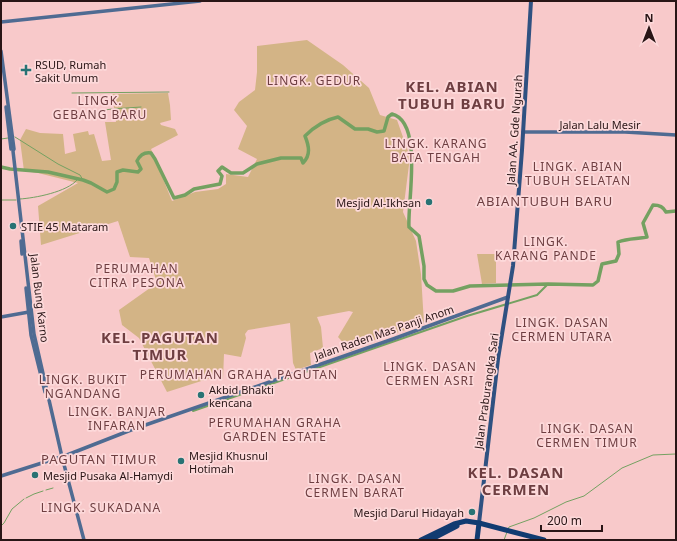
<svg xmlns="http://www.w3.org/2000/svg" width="677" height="541" viewBox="0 0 677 541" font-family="'Noto Sans',sans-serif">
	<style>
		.green { fill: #d3b486 }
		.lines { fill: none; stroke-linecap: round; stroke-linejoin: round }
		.stream { stroke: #74a161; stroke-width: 1 }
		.canal { stroke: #74a161; stroke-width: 2 }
		.river { stroke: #74a161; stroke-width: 3.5 }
		.secondary { stroke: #4f6b92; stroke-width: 3.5 }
		.primary { stroke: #2f5181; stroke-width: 4 }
		.highway { stroke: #113b71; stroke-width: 5 }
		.poi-dot { fill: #287374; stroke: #fdd9da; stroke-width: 1.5 }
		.labels { text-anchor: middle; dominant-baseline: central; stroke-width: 3.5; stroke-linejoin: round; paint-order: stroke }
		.poi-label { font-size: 11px; fill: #291516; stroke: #fdd9da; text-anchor: start }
		.street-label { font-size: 11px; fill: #291516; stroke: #fdd9da }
		.neighbourhood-label { font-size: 12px; letter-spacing: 1px; fill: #6e3e41; stroke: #fdd9da }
		.quarter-label { font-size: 13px; letter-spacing: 1px; fill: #6e3e41; stroke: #fdd9da }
		.district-label { font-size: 15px; font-weight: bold; letter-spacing: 1px; fill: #6e3e41; stroke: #fdd9da }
	</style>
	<rect width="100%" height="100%" fill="#f8c9ca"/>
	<g class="green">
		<path d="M307,40L343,65L369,88L380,115L397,120L410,157L403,212L416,241L421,274L424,324L365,343L351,351L338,337L353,312L349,311L317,317L321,327L323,348L310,353L311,365L296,370L293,363L290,323L248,330L245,334L246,338L241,357L224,354L223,379L217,376L167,392L139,338L122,325L119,310L157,283L149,258L130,257L118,221L41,245L38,206L78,183L38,173L24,171L20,140L26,129L40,133L63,134L65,154L76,151L73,134L88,131L89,135L94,134L102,161L111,160L105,122H116L112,94L168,93L170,105L171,120L160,123L161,125L175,129L178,135L151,149L172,201L195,192L218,189L226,184V174L248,177L257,159L238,149L247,126L234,110L239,102L255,90L257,72V46Z"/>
		<path d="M477,254H496V283L482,284Z"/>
	</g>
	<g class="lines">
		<g class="stream">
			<path d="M72,93L169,92"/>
			<path d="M105,110L112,109L141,107"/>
			<path d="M15,137L58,164L80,175L83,180"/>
			<path d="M1,139L8,138"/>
			<path d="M20,199C35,198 67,192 77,180"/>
			<path d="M1,200H16"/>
			<path d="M46,490L53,488"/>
			<path d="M26,498L34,494L43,491"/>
			<path d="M1,526L4,523L12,509L24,499"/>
			<path d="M508,529L509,527L534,518L566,502L584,496L622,468L653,455L676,454"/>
			<path d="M504,540L507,532"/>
		</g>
		<path class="canal" d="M193,411L467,316L537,295L548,284"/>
		<path class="river" d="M1,167L10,169L48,172L83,180L91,183L107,192L114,189L117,182V172L123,170L138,172L141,169L137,161C140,155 145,152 151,153L155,159L174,198L185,195L194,189L220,184L222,176L218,171L222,167L231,173H243L257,164L281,158H301L303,163C311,155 309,146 305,136C315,126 324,120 338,117L355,129H368L377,132L384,131L388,117L392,114C424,122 407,204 409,227L419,236L424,266V279L427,285L436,291H453L470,286L548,284L593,285L598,281L602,264L616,261L619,254L618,242C628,238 637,239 647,237L643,223L653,205C660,205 663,207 666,212L676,211"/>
		<g class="secondary">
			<path d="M1,22L200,1"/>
			<path d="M1,51L14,149L13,151L34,334L62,457L84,540"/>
			<path d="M6,107L11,149"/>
			<path d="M523,132H625L676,135"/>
			<path d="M21,241L22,254"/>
			<path d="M26,288L31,335L45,392"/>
			<path d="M1,317L29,312"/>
			<path d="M1,476L67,455L131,430L393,339L508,297"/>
		</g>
		<path class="primary" d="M479,523L498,359L513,266L522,150L531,1"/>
		<g class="highway">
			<path d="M421,540L454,524L466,521L479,523L544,540"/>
			<path d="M430,540L457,526"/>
			<path d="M477,540L479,523"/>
		</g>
	</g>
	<g class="poi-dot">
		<path d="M24 64h4v4h4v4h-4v4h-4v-4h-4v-4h4z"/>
		<circle cx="429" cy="202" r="4"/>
		<circle cx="13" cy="226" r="4"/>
		<circle cx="201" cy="395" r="4"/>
		<circle cx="181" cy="461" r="4"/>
		<circle cx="35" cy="475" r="4"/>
		<circle cx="472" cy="512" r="4"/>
	</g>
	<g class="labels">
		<g class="poi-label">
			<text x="35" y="64">RSUD, Rumah<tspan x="35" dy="13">Sakit Umum</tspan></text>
			<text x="421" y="202" text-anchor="end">Mesjid Al-Ikhsan</text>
			<text x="21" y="226">STIE 45 Mataram</text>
			<text x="209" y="389">Akbid Bhakti<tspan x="209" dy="13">kencana</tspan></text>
			<text x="189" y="455">Mesjid Khusnul<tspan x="189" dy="13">Hotimah</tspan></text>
			<text x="43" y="475">Mesjid Pusaka Al-Hamydi</text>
			<text x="464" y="512" text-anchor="end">Mesjid Darul Hidayah</text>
		</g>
		<g class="street-label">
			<text x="600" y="124">Jalan Lalu Mesir</text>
			<text transform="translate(514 130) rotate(-86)">Jalan AA. Gde Ngurah</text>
			<text transform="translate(40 298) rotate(83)">Jalan Bung Karno</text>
			<text transform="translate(384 332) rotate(-19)">Jalan Raden Mas Panji Anom</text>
			<text transform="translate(486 391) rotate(-82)">Jalan Praburangka Sari</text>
		</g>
		<g class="neighbourhood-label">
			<text x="314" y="80">LINGK. GEDUR</text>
			<text x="100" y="100">LINGK.<tspan x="100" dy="14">GEBANG BARU</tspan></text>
			<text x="436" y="143">LINGK. KARANG<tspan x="436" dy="14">BATA TENGAH</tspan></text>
			<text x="578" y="166">LINGK. ABIAN<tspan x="578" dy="14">TUBUH SELATAN</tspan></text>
			<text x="546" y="241">LINGK.<tspan x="546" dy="14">KARANG PANDE</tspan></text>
			<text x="137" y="268">PERUMAHAN<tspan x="137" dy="14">CITRA PESONA</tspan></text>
			<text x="562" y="322">LINGK. DASAN<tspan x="562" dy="14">CERMEN UTARA</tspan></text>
			<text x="430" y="366">LINGK. DASAN<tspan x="430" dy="14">CERMEN ASRI</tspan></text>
			<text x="239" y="374">PERUMAHAN GRAHA PAGUTAN</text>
			<text x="83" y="379">LINGK. BUKIT<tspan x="83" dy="14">NGANDANG</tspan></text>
			<text x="117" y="411">LINGK. BANJAR<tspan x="117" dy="14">INFARAN</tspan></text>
			<text x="275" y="422">PERUMAHAN GRAHA<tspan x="275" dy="14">GARDEN ESTATE</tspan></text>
			<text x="587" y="428">LINGK. DASAN<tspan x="587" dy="14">CERMEN TIMUR</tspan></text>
			<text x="355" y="478">LINGK. DASAN<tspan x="355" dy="14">CERMEN BARAT</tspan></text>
			<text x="101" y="507">LINGK. SUKADANA</text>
		</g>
		<g class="quarter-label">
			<text x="545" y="201">ABIANTUBUH BARU</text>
			<text x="99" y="459">PAGUTAN TIMUR</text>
		</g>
		<g class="district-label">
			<text x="452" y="86">KEL. ABIAN<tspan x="452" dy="17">TUBUH BARU</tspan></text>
			<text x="160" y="337">KEL. PAGUTAN<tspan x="160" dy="17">TIMUR</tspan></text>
			<text x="516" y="472">KEL. DASAN<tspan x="516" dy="17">CERMEN</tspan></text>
		</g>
	</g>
	<rect width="677" height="541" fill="none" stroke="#291516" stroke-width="4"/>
	<g transform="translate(649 28)" stroke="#fdd9da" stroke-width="3" paint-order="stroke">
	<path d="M0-3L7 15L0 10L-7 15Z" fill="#291516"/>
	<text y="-6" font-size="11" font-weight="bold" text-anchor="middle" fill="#291516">N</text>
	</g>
	<path d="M541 525v6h61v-6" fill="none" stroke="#291516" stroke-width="2"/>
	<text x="547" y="525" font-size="12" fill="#291516" stroke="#fdd9da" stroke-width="3" paint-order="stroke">200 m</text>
</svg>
